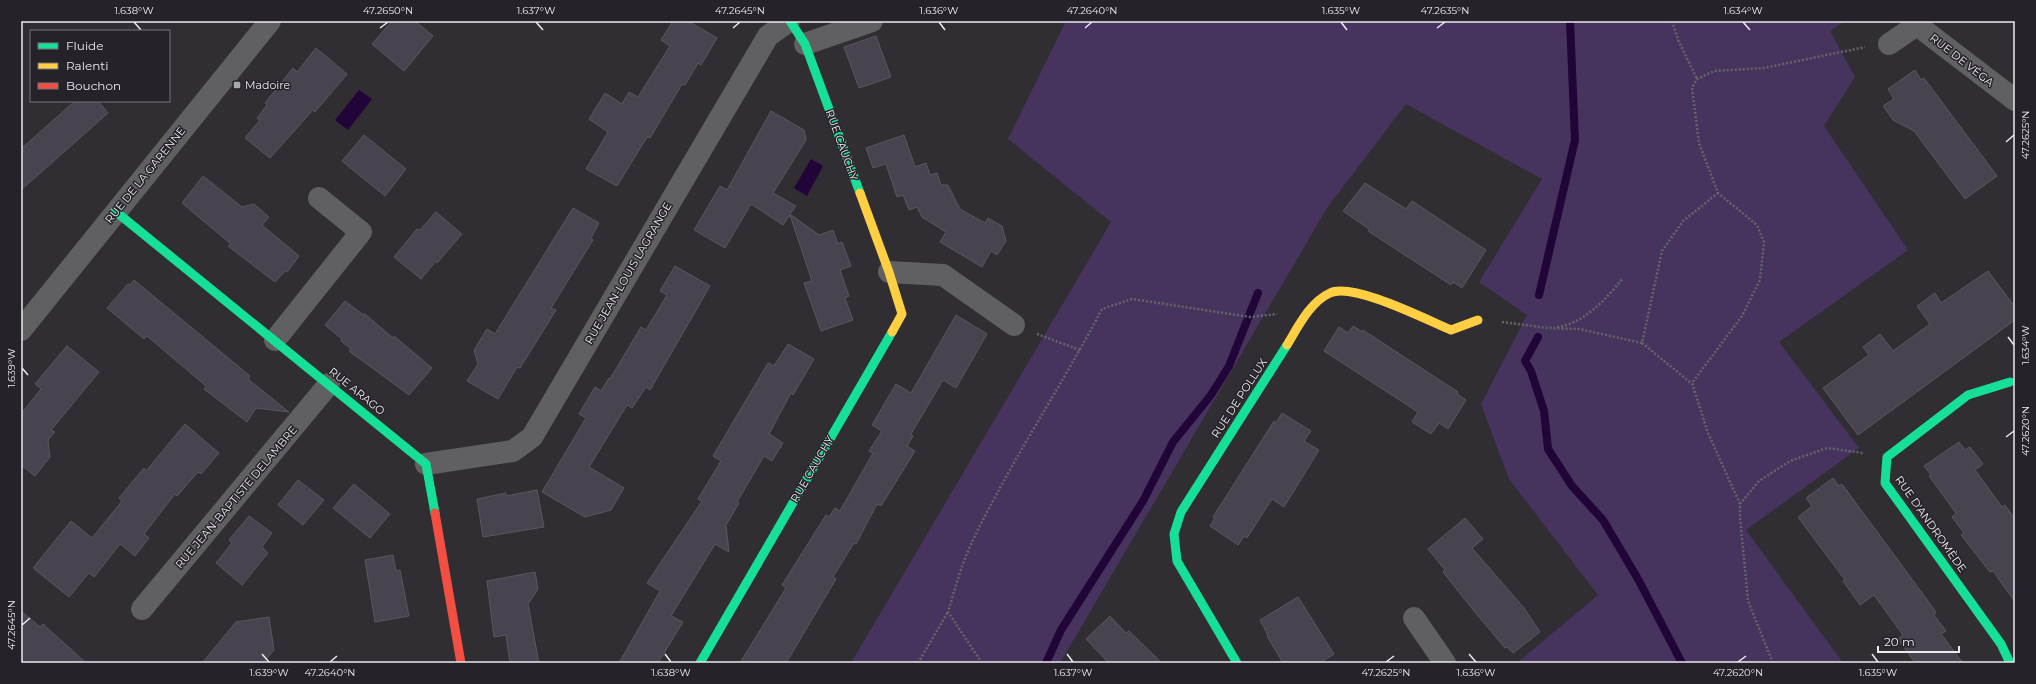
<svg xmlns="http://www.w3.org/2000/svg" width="2036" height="684" viewBox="0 0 2036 684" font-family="Montserrat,sans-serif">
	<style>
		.green { fill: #46345f }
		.water { fill: #210438 }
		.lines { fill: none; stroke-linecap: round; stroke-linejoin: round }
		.stream { stroke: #210438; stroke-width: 8 }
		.building { fill: #494350; stroke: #5a585c }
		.path { stroke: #666567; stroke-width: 2.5; stroke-dasharray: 2 2; stroke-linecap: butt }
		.street { stroke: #605f61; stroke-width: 22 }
		.fast { stroke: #16e098; stroke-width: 9 }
		.slow { stroke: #ffcf43; stroke-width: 9 }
		.jam { stroke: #f24e42; stroke-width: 9 }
		.ticks { fill: none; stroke: #eceaef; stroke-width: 1.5 }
		.poi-dot { fill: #aaa8ad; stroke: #26222a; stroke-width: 1.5 }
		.labels { text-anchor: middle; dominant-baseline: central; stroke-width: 3; stroke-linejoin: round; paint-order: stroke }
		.street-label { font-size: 11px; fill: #eceaef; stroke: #26222a }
		.poi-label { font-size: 11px; fill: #eceaef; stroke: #26222a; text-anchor: start }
		.neatline { fill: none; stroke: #eceaef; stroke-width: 1.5 }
		.ticks-label { font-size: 10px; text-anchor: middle; fill: #eceaef }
	</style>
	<rect width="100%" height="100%" fill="#302e32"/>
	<path class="green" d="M1066,21H1845L1830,31L1855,77L1824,126L1908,250L1779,342L1859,448L1746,530L1843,663H1517L1598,595L1509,479L1481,404L1527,315L1479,282L1542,179L1406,104L1327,208L1060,663H851L1111,222L1008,139Z"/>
	<g class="water">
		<path d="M359,90L372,99L348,130L335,120Z"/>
		<path d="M811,159L823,166L807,196L794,188Z"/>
	</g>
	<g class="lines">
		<g class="stream">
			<path d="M1539,295L1575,140L1570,21"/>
			<path d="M1538,337L1525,361L1531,371L1544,411L1548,449L1572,486L1603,520L1638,579L1682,663"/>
			<path d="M1046,663L1061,630L1143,501L1173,442L1211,395L1229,366L1258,293"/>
		</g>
	</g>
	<g class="building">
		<path d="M392,21H415L433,36L404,71L372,44Z"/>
		<path d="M673,21H688L717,38L701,65L698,63L685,85L682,84L650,138L647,137L617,186L586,169L608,132L589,119L605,93L622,104L629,92L638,97L670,46L661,40Z"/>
		<path d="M876,36L891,77L859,88L844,47Z"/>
		<path d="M316,48L347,74L315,112L313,110L270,158L245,138L260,120L257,118L267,105L265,103L293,68L297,72Z"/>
		<path d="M1915,70L1921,80L1924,78L1997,176L1965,199L1914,131L1893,120L1883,106L1894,99L1888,89Z"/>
		<path d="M75,101H98L108,113L21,190V149Z"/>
		<path d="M771,111L804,130L806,140L773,193L796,206L790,214L819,235L833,230L838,244L842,242L851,266L840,270L849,296L845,298L853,320L821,331L804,283L812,281L790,215L783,225L751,204L725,248L694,230L720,186L727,190Z"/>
		<path d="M364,135L406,169L385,196L342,161Z"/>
		<path d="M904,135L915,167L926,163L930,175L937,173L941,185H948L960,209L985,223L988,218L1002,226L1006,241L997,255L991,251L982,267L940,242L946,232L922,217L917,207L909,210L903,195L897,197L886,164L873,168L866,148Z"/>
		<path d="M203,176L242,207L254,204L269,217L262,225L299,256L288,271L284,272L275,282L228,246L231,244L182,203Z"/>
		<path d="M1365,183L1406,209L1412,201L1486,250L1462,288L1453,282L1451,285L1368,231L1369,229L1343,211Z"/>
		<path d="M573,208L599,223L591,238L593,240L551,308L556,310L520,368L517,367L498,399L467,381L478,364L474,350L487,329L495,334Z"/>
		<path d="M436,212L462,234L437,263L436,261L421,279L394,257L417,229L420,230Z"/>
		<path d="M675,266L710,286L650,390L646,387L632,408L627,405L589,467L624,488L611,510L585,517L542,492L586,418L579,414L595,387L601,391L609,378L610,379L641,327L646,330L667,295L660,291Z"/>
		<path d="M1988,271L2015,307V320L1858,435L1823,388L1869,355L1863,347L1880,334L1893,351L1930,324L1917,306L1935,293L1941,303Z"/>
		<path d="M134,280L250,376L248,379L289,412L256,408L247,422L204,389L206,386L147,336L144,339L107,308L128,284L130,285Z"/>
		<path d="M345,301L362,314H365L393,338L394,336L432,368L409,395L349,351L351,349L341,341L342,339L325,325Z"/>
		<path d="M956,315L987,334L956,388L943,380L911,434L913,436L907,446L915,451L881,506L877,504L856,544L854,543L833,577L836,579L786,663H740L786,588L782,585L826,515L829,517L835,508L840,511L873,453L869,451L882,431L872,425L896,384L911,393Z"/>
		<path d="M1353,326L1363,332V330L1438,379L1458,392L1457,394L1466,400L1448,429L1439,423L1431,434L1412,422L1418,412L1324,351L1339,327L1348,333Z"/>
		<path d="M788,344L814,359L793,395L791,393L769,434L783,443L772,461L764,456L737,502L739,503L726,525L729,552L715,544L671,616L683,622L658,663H619L660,591L647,583L702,501L698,499L721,461L713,456L768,363L774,366Z"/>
		<path d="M67,346L99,372L51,430L55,432L48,440L50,457L35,476L21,465V414L41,389L35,384Z"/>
		<path d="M1282,413L1311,431L1304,441L1319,450L1284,507L1272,499L1247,538L1244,536L1238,545L1210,526L1215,518L1213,517L1274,421L1276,423Z"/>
		<path d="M185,424L219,453L201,474L198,472L177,496L175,494L144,534L149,538L135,556L120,544L94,577L89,573L69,597L33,568L71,521L92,538L122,501L119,498L144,468L146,471Z"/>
		<path d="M1959,442L1965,450L1970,447L1983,464L1975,470L2002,507L2005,505L2015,519V602L1993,571L1990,572L1961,535L1964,533L1952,517L1956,513L1929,476L1931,475L1924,466Z"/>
		<path d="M1833,478L1839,486L1842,484L1936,612L1934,615L1946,631L1941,634L1963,663H1915L1898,639L1903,635L1874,595L1860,605L1843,581L1845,580L1798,517L1812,506L1806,498Z"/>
		<path d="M298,480L324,500L303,525L278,505Z"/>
		<path d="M354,484L390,514L370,538L333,508Z"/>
		<path d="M537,490L544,527L483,537L477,499L506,493V496Z"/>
		<path d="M249,516L272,533L262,547L268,553L242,585L216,563L232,543L229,540Z"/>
		<path d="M1465,518L1483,539L1472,548L1524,608L1540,632L1513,653L1507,647L1505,648L1474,611L1443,572L1445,570L1428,549Z"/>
		<path d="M393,555L396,571L400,570L409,616L375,622L365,560Z"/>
		<path d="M535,572L538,589L528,604L539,663H510L506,635L494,637L487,581Z"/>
		<path d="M1298,597L1334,654L1320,663H1283L1267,636L1268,635L1260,620Z"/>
		<path d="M21,611L40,627L43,624L86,663H21Z"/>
		<path d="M1110,616L1126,633L1129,631L1162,663H1109L1086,639Z"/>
		<path d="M269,617L274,650L263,663H202L236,622Z"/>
	</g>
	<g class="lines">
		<g class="path">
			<path d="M1672,21L1679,42L1697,79"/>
			<path d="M1502,322L1548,328L1579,329L1642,343L1662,251L1683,221L1718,193"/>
			<path d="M1557,327C1584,324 1607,298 1623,278"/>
			<path d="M1037,334L1080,350"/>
			<path d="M1642,343L1691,383"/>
			<path d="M1740,504L1708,433L1692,383L1742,316L1760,280L1764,242L1757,225L1718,193L1699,143L1692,88L1697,79L1714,71L1764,68L1865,47"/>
			<path d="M918,663L948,612"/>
			<path d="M982,663L948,612C955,588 962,563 973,540C1011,461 1061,387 1102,309L1132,299L1250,317L1277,314"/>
			<path d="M1773,663L1748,601L1740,517V504L1759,481L1790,461L1827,448L1863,453"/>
		</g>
		<g class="street">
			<path d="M805,44L872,21"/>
			<path d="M1889,44L1917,25L2015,100"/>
			<path d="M889,272L943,275L1014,325"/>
			<path d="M21,330L270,21"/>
			<path d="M275,340L361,232L319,198"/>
			<path d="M426,464L513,451L532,437L768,36L789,21"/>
			<path d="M142,609L329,384"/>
			<path d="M1414,618L1445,663"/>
		</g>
		<g class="fast">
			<path d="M790,21L805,44L860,193"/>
			<path d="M115,211L426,464L435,513"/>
			<path d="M2010,382L1968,395L1887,457L1885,483L2001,644L2010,663"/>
			<path d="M700,663L892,332"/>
			<path d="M1237,663L1177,561L1174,534L1181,512L1287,345"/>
		</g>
		<g class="slow">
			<path d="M860,193L889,272L902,314L892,332"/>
			<path d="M1287,345C1298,327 1310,302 1330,293C1353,282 1427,320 1451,330L1478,320"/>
		</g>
		<path class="jam" d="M435,513L461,663"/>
	</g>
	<path class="ticks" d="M134,22L141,30M536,22L543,30M939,22L945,30M1341,22L1347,30M1743,22L1750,30M380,28L388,22M733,28L740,22M1085,28L1092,22M1437,28L1445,22M2006,142L2014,135M2008,337L2014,345M22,368L28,375M2006,437L2014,431M22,625L30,618M262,654L269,662M665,654L671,662M1067,654L1073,662M1469,654L1476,662M1872,654L1878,662M330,662L337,656M1386,662L1394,656M1738,662L1746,656"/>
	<rect class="poi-dot" x="233" y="81" width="8" height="8" rx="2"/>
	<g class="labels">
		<g class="street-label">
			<text transform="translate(1962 60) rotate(38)">RUE DE VÉGA</text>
			<text transform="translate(842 145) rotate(70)">RUE CAUCHY</text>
			<text transform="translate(145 175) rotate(-51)">RUE DE LA GARENNE</text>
			<text transform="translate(628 273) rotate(-60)">RUE JEAN-LOUIS LAGRANGE</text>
			<text transform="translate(357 391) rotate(39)">RUE ARAGO</text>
			<text transform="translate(1239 398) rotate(-57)">RUE DE POLLUX</text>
			<text transform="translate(812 469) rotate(-60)">RUE CAUCHY</text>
			<text transform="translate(236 497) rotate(-50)">RUE JEAN-BAPTISTE DELAMBRE</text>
			<text transform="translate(1931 524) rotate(55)">RUE D'ANDROMÈDE</text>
		</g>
		<g class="poi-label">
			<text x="245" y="85">Madoire</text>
		</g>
	</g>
	<rect width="2036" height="684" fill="none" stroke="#26222a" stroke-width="44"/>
	<rect x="30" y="30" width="140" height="72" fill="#26222a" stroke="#757279"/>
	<rect x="38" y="43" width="20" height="6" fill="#16e098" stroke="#757279"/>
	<text x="66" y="50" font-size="12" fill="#eceaef">Fluide</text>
	<rect x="38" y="63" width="20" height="6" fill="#ffcf43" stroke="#757279"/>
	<text x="66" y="70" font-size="12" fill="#eceaef">Ralenti</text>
	<rect x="38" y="83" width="20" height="6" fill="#f24e42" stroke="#757279"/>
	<text x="66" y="90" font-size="12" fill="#eceaef">Bouchon</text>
	<path d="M1878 646v6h81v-6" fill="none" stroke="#eceaef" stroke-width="2"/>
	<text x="1884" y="646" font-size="12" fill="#eceaef" stroke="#26222a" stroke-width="3" paint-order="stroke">20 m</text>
	<rect x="22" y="22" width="1992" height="640" class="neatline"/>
	<g class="ticks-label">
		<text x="134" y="14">1.638°W</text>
		<text x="388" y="14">47.2650°N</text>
		<text x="536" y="14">1.637°W</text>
		<text x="740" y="14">47.2645°N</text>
		<text x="939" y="14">1.636°W</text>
		<text x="1092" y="14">47.2640°N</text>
		<text x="1341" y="14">1.635°W</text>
		<text x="1445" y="14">47.2635°N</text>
		<text x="1743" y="14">1.634°W</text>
		<text transform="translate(2025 135) rotate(-90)" y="4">47.2625°N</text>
		<text transform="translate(2025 345) rotate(-90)" y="4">1.634°W</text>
		<text transform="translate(11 368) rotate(-90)" y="4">1.639°W</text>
		<text transform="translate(2025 431) rotate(-90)" y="4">47.2620°N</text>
		<text transform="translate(11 625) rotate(-90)" y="4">47.2645°N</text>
		<text x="269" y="676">1.639°W</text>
		<text x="330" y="676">47.2640°N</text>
		<text x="671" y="676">1.638°W</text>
		<text x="1073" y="676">1.637°W</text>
		<text x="1386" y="676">47.2625°N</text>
		<text x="1476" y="676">1.636°W</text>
		<text x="1738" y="676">47.2620°N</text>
		<text x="1878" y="676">1.635°W</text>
	</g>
</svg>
